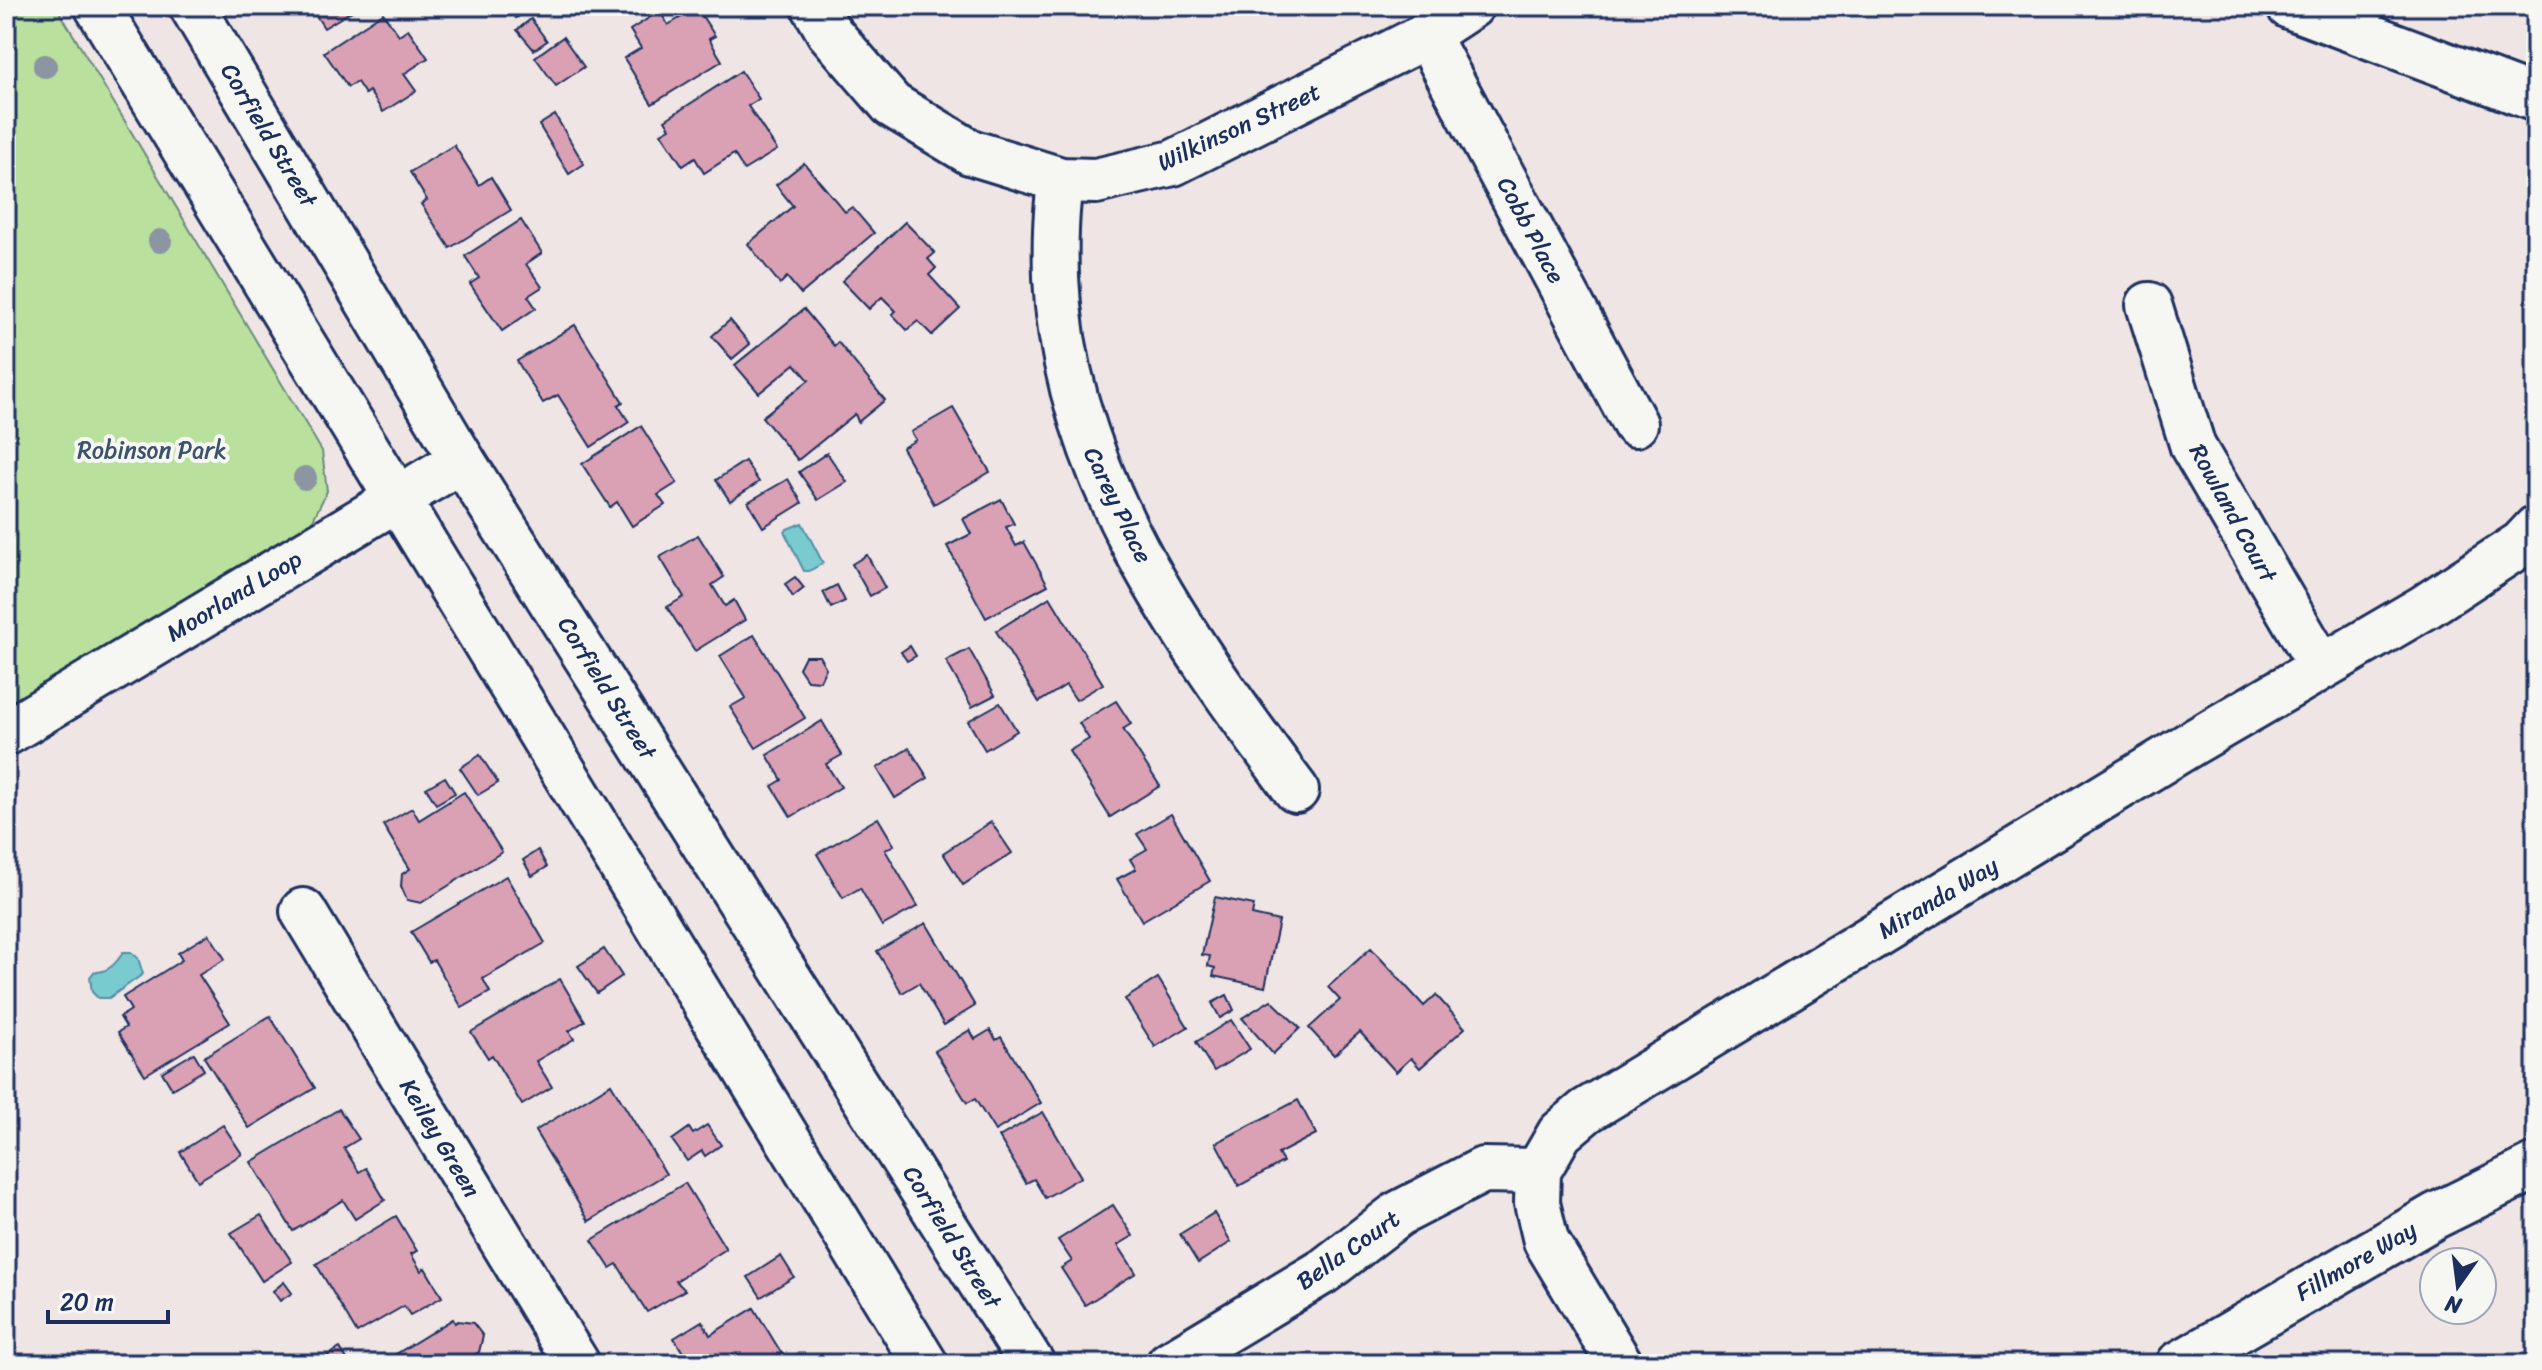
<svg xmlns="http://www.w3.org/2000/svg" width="2542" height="1370" viewBox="0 0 2542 1370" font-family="Sriracha,sans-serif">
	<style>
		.green { fill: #b9e19d; stroke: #6a887e; stroke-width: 2 }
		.water { fill: #79cbd0; stroke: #538da2; stroke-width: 2 }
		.building { fill: #d9a1b3; stroke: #1b2f5e; stroke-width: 2 }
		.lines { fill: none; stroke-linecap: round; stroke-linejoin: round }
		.minor-casing { stroke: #1b2f5e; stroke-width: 50 }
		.primary-casing { stroke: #1b2f5e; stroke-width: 50 }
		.minor { stroke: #f6f6f2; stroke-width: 44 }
		.primary { stroke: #f6f6f2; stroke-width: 44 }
		.tree { fill: #8c95a2 }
		.labels { text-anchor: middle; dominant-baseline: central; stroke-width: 8; stroke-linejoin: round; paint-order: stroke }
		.street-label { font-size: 24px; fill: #1b2f5e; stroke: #f6f6f2 }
		.park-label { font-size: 24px; fill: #3b536b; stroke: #f6f6f2 }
	</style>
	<rect width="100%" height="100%" fill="#f0e5e5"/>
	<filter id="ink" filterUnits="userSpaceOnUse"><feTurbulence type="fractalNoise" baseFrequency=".0125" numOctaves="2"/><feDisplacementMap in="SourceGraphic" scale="16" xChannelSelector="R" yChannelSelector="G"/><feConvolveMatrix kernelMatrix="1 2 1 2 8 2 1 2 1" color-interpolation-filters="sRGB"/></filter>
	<g filter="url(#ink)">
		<path class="green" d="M6,6H56L322,451L327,491L310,526L6,709Z"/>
		<g class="water">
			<path d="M802,523L823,563L809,571H804L785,533L787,529Z"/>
			<path d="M123,952H131L138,958L143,974L109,998H98L92,992L90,977L94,972C107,973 117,963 123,952Z"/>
		</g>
		<g class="building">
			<path d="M310,6H360L324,28Z"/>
			<path d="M509,6H527L529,10L516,18Z"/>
			<path d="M697,8L715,36L709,39L722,61L652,104L624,58L641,48L630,30L660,11L668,25Z"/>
			<path d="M383,13L399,35L408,29L428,58L404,74L416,91L383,112L369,91L365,94L357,82L348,87L324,52Z"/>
			<path d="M531,19L547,41L534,50L517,30Z"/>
			<path d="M563,37L584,67L556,86L535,57Z"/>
			<path d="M741,71L759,99L748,106L777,150L744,170L734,154L704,173L695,158L683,166L661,133L670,128L665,120Z"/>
			<path d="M555,115L584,164L569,174L539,125Z"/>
			<path d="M454,145L479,185L491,177L511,210L450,248L421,204L427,200L410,172Z"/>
			<path d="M804,163L845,212L852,207L874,233L801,294L787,277L780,284L748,244L793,206L776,185Z"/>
			<path d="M521,220L542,253L526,264L542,287L528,296L536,308L502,331L470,284L479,278L465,256Z"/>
			<path d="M905,222L935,253L928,259L936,268L929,275L960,309L932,335L918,321L907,330L892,314L896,311L882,297L869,309L842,281Z"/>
			<path d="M804,309L834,346L838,342L885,400L858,422L855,414L798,460L762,417L809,380L795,364L759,393L735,365Z"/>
			<path d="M730,320L750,344L732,359L712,336Z"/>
			<path d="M575,325L623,402L618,405L629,422L591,447L558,395L543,403L517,361Z"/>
			<path d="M953,408L990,472L934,504L902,448L916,440L911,432Z"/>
			<path d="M641,426L677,483L658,495L665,505L632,526L617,502L610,507L582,464Z"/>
			<path d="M827,453L847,482L818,500L799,472Z"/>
			<path d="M745,461L759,482L730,501L716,480Z"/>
			<path d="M788,479L802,503L763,527L748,502Z"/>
			<path d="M1001,499L1014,524L1006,527L1016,546L1024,542L1048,585L986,618L947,546L971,534L963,519Z"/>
			<path d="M698,535L724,577L712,585L725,606L734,600L745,620L695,651L667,607L684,597L660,557Z"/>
			<path d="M867,555L885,588L870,596L852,564Z"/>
			<path d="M795,577L804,588L793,597L785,584Z"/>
			<path d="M837,585L845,601L831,608L823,592Z"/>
			<path d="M1050,597L1103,684L1076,700L1066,685L1039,702L996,631Z"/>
			<path d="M754,635L805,718L756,748L730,707L746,698L720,656Z"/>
			<path d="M910,646L916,656L907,661L901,652Z"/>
			<path d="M969,649L995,695L972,707L946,661Z"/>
			<path d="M805,656H819L826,668L820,681L807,680L799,668Z"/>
			<path d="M1116,701L1131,724L1123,729L1160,786L1110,817L1069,751L1089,739L1079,723Z"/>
			<path d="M1000,703L1017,731L985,750L968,721Z"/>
			<path d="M822,721L842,755L826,764L841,787L791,817L772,786L782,780L767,755Z"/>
			<path d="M909,748L928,778L895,798L877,768Z"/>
			<path d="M480,755L498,783L478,795L460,768Z"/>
			<path d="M445,777L455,793L436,804L426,788Z"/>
			<path d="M464,792L502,852L421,903L407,900L401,886L402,874L410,869L383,825L412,808L419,820Z"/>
			<path d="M1171,814L1210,881L1142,921L1117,879L1136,869L1130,859L1147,849L1137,834Z"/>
			<path d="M878,818L894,845L885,850L918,906L882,926L860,888L843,898L817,854Z"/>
			<path d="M991,822L1012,853L963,885L943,853Z"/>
			<path d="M538,850L547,867L532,876L523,860Z"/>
			<path d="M506,876L545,943L483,979L490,992L462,1008L434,960L429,962L411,932Z"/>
			<path d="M1215,897L1254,905L1252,915L1279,921L1265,987L1213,976L1215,968L1208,966L1210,956L1202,955Z"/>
			<path d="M926,923L975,1006L944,1025L919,983L902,993L877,951Z"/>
			<path d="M209,934L225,959L199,975L230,1023L145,1075L118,1032L126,1027L120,1017L131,1010L123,997L182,960L178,953Z"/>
			<path d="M1371,948L1424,1006L1436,995L1465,1028L1420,1068L1411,1058L1396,1072L1360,1032L1334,1055L1309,1028L1340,1000L1328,987Z"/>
			<path d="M604,949L622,976L597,993L578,966Z"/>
			<path d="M1158,978L1188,1027L1155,1047L1125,999Z"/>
			<path d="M560,979L585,1021L569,1031L574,1039L536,1061L552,1087L522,1105L492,1055L488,1058L471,1032Z"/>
			<path d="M1227,995L1234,1010L1220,1018L1212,1003Z"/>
			<path d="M1271,1000L1300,1028L1273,1054L1242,1018Z"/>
			<path d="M270,1016L315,1088L249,1128L204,1057Z"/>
			<path d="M1231,1020L1250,1049L1214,1071L1196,1042Z"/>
			<path d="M970,1030L975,1039L990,1030L996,1040L1001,1037L1041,1103L995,1131L975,1099L967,1103L935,1051Z"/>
			<path d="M194,1053L204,1070L172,1089L162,1072Z"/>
			<path d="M611,1084L666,1174L589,1221L535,1131Z"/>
			<path d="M1298,1100L1316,1134L1278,1154L1283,1162L1239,1186L1216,1143Z"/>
			<path d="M339,1109L359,1139L344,1148L359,1172L366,1168L385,1200L355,1219L343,1200L293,1231L251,1162Z"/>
			<path d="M1043,1112L1081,1177L1045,1198L1034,1179L1026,1183L999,1137Z"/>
			<path d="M223,1125L242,1154L198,1181L180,1152Z"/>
			<path d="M707,1125L721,1145L705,1156L702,1151L687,1161L672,1140L689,1128L693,1134Z"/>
			<path d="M685,1183L726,1249L676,1281L685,1290L647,1312L617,1264L610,1268L592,1240Z"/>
			<path d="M1113,1205L1133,1236L1118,1245L1136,1273L1085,1305L1061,1268L1072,1261L1058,1240Z"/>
			<path d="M1214,1213L1231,1242L1198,1263L1180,1234Z"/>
			<path d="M261,1215L292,1262L262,1281L231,1233Z"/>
			<path d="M396,1216L417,1251L411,1254L421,1271L425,1268L442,1297L410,1315L404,1306L357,1333L316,1264Z"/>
			<path d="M781,1256L794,1277L761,1297L748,1277Z"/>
			<path d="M284,1282L292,1293L280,1301L273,1291Z"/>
			<path d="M754,1308L788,1364H690L674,1338L702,1321L710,1335Z"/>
			<path d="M453,1319L455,1323L458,1321L473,1323L483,1336L479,1352L471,1357L476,1364H380Z"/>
			<path d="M340,1348L350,1364H315V1363Z"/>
		</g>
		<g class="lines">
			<g class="minor-casing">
				<g id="minor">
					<path d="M814,6L829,32L892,105L970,152L1061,180L1096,181L1173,163L1427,35L1471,6"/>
					<path d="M2289,6L2536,99"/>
					<path d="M1427,35L1635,424"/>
					<path d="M1061,180C1055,212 1055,244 1056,277C1064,473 1183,638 1296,790"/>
					<path d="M2149,305L2193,447L2321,666"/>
					<path d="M6,733L462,460"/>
					<path d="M303,911L577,1364"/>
					<path d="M1169,1364L1324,1271L1398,1214L1483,1170L1538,1171"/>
					<path d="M1620,1364L1546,1241L1537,1203L1538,1171L1560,1133L1586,1111L2192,743L2425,607L2521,544L2536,528"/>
					<path d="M2179,1364L2435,1216L2536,1166"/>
				</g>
			</g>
			<g class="primary-casing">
				<g id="primary">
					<path d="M97,6L925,1364"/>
					<path d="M192,6L462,460L1032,1364"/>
				</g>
			</g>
			<use href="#minor" class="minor"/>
			<use href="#primary" class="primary"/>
		</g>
		<g class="tree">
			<circle cx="45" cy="66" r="12"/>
			<circle cx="160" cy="241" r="12"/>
			<circle cx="305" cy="478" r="12"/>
		</g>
	</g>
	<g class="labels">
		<g class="street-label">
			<text transform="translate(1239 127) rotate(-25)">Wilkinson Street</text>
			<text transform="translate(269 135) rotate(59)">Corfield Street</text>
			<text transform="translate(1531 230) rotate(62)">Cobb Place</text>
			<text transform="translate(1118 505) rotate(64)">Carey Place</text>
			<text transform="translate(2233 513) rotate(61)">Rowland Court</text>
			<text transform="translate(234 596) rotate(-31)">Moorland Loop</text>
			<text transform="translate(607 688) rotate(58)">Corfield Street</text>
			<text transform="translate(1938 898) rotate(-31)">Miranda Way</text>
			<text transform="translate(440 1138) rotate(59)">Keiley Green</text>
			<text transform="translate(952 1237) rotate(58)">Corfield Street</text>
			<text transform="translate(1348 1250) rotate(-35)">Bella Court</text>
			<text transform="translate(2356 1261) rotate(-30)">Fillmore Way</text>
		</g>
		<g class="park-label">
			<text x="152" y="450">Robinson Park</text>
		</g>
	</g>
	<rect width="2542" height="1370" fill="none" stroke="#f6f6f2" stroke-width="32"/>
	<rect x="16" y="16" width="2510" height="1338" fill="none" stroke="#1b2f5e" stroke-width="3" filter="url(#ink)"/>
	<g transform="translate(2458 1286) rotate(194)"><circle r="38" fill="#f6f6f2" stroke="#9ea6b7" stroke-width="2"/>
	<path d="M0-6L14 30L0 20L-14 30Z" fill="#1b2f5e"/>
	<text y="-12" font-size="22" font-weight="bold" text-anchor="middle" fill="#1b2f5e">N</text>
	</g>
	<path d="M48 1310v12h120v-12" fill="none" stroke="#1b2f5e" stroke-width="4"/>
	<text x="60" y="1310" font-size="24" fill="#1b2f5e" stroke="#f6f6f2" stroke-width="6" paint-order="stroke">20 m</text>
</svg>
